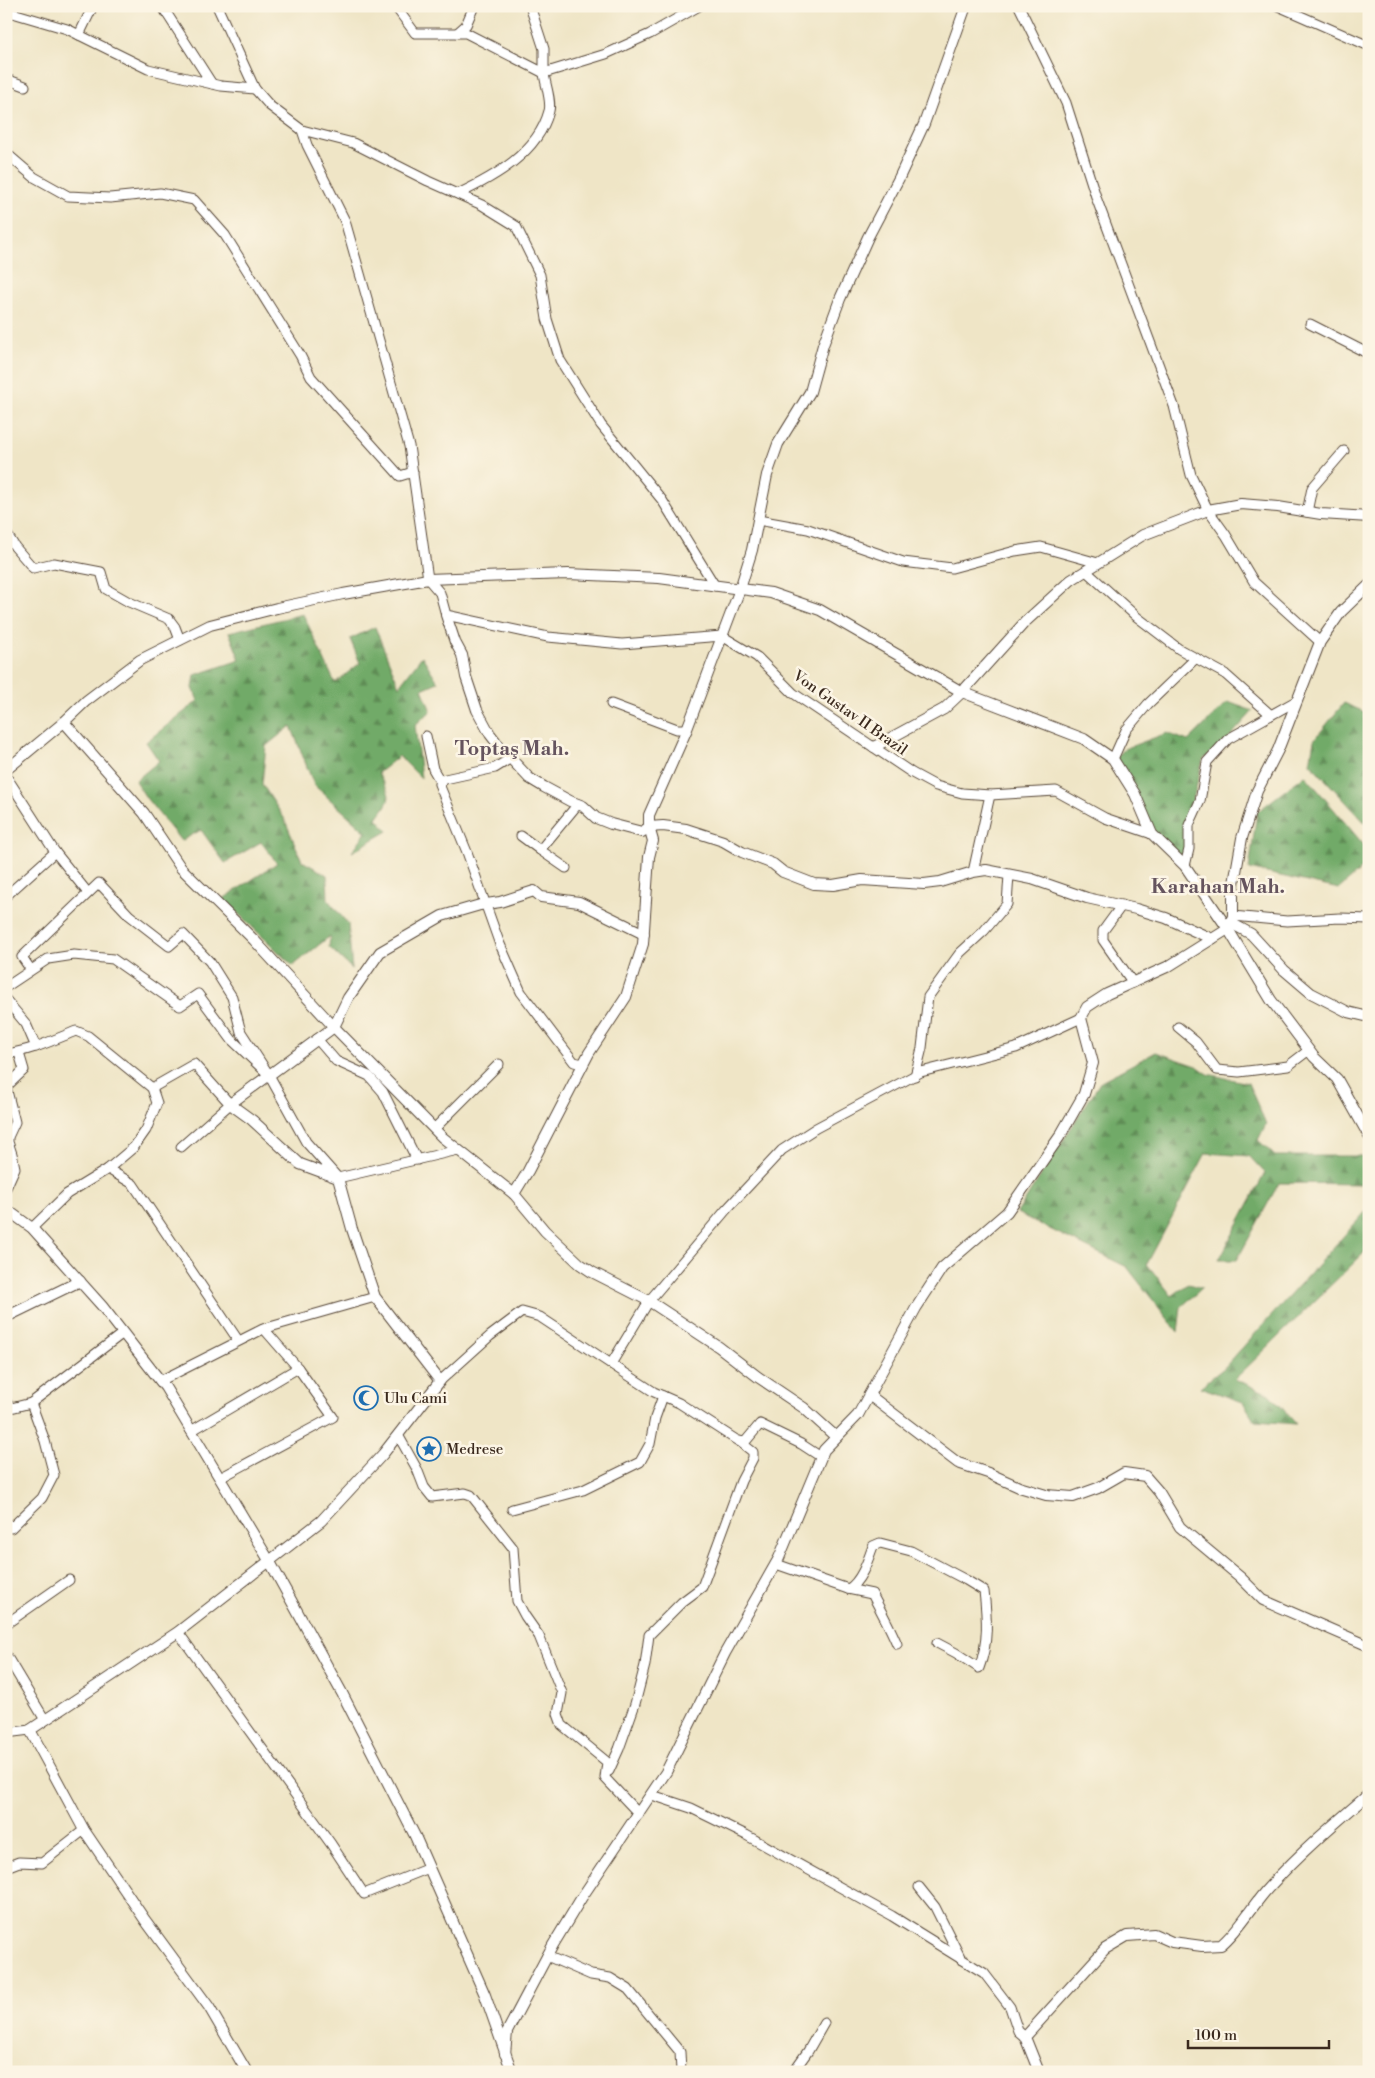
<svg xmlns="http://www.w3.org/2000/svg" width="1375" height="2078" viewBox="0 0 1375 2078" font-family="'Libre Bodoni',serif">
	<style>
		.forest { fill: url(#forest-firs); stroke: #566a43 }
		.lines { fill: none; stroke-linecap: round; stroke-linejoin: round }
		.minor-casing { stroke: #564637; stroke-width: 11 }
		.tertiary-casing { stroke: #564637; stroke-width: 12 }
		.minor { stroke: #fff; stroke-width: 9 }
		.tertiary { stroke: #fff; stroke-width: 10 }
		.labels { text-anchor: middle; dominant-baseline: central; stroke-width: 5; stroke-linejoin: round; paint-order: stroke }
		.street-label { font-size: 15px; fill: #3b2a1e; stroke: #fcf5e5 }
		.poi-label { font-size: 15px; fill: #3b2a1e; stroke: #fcf5e5; text-anchor: start }
		.district-label { font-size: 20px; font-weight: bold; fill: #65545e; stroke: #fcf5e5 }
	</style>
	<defs>
		<pattern id="forest-firs" width="22" height="20" patternUnits="userSpaceOnUse" patternTransform="scale(1.25)"><rect width="22" height="20" fill="#71aa68"/><path d="M5 1l3.5 6h-7zM16 11l3.5 6h-7z" fill="#5e8b55"/></pattern>
	</defs>
	<rect width="100%" height="100%" fill="#fcf5e5"/>
	<filter id="ink" filterUnits="userSpaceOnUse"><feTurbulence type="fractalNoise" baseFrequency=".02" numOctaves="2"/><feDisplacementMap in="SourceGraphic" scale="10" xChannelSelector="R" yChannelSelector="G"/><feConvolveMatrix kernelMatrix="1 2 1 2 8 2 1 2 1" color-interpolation-filters="sRGB"/></filter>
	<filter id="wash" filterUnits="userSpaceOnUse"><feTurbulence type="fractalNoise" baseFrequency=".0096" numOctaves="4" result="noise"/><feDisplacementMap in="SourceGraphic" scale="20" xChannelSelector="R" yChannelSelector="G"/><feGaussianBlur stdDeviation="1.12" result="paint"/><feColorMatrix in="noise" values="0 0 0 0 0 0 0 0 0 0 0 0 0 0 0 0 0 1.4 0 .05"/><feComposite in="paint" operator="in"/></filter>
	<g filter="url(#wash)">
		<rect width="100%" height="100%" fill="#efe5c6"/>
		<g class="forest">
			<path d="M303,614L335,683L360,663L350,639L375,627L399,686L422,656L438,682L422,689L431,711L415,725L421,778L399,756L378,773C390,797 395,794 377,818L388,831L352,852L366,832L314,785L291,726L266,746L262,784L284,818L302,861L327,875L328,900L348,924L352,969L329,947L330,936L293,966L223,899L277,863L261,842L225,863L201,830L181,841L147,799L135,781L159,761L146,742L198,701L193,688L195,675L240,660L229,632Z"/>
			<path d="M1228,702L1253,711L1228,739L1203,760L1194,796L1184,824L1187,861L1152,834L1113,759L1124,749L1167,733L1188,741Z"/>
			<path d="M1344,703L1369,714V827L1310,763L1314,740Z"/>
			<path d="M1305,775L1369,851V862L1339,889L1249,869L1257,812Z"/>
			<path d="M1156,1052L1197,1066L1208,1074L1248,1083L1266,1124L1258,1140L1275,1156H1363L1369,1169V1202L1363,1184L1279,1183L1237,1260H1219L1265,1173L1249,1156L1206,1153L1147,1264L1172,1296L1188,1284L1202,1288L1181,1307L1178,1332L1127,1267L1017,1213L1101,1081Z"/>
			<path d="M1369,1208V1248L1235,1379L1271,1395L1296,1424L1255,1421L1243,1402L1200,1387L1224,1368Z"/>
		</g>
	</g>
	<g filter="url(#ink)">
		<g class="lines">
			<g class="minor-casing">
				<g id="minor">
					<path d="M162,6L212,84"/>
					<path d="M217,6L255,89L270,106L302,130L307,145L345,221L409,446L428,579L440,593L446,615L548,637L622,644L722,636L757,657L793,693L912,773L936,786L962,793L990,795L1056,791L1105,818L1152,834"/>
					<path d="M395,6L415,33H466L544,73V49L530,6"/>
					<path d="M1019,6L1066,103L1097,200L1174,406L1191,475L1208,510L1226,535L1254,582L1320,642"/>
					<path d="M1278,6L1369,46"/>
					<path d="M6,11L67,29L148,69L221,86L255,89"/>
					<path d="M457,33L466,25L474,6"/>
					<path d="M79,35L93,6"/>
					<path d="M6,79L25,86"/>
					<path d="M302,130L353,143L428,181L482,205L516,226L540,275L547,319L560,360L601,425L662,500L715,586"/>
					<path d="M6,153L34,177L68,196L110,198L160,193L194,200L225,235L300,355L311,377L400,476L413,472"/>
					<path d="M458,194C494,177 538,153 549,111C552,101 545,84 544,73L606,54L650,34L699,6"/>
					<path d="M1310,324L1369,354"/>
					<path d="M1307,512L1312,488L1344,451"/>
					<path d="M758,520L808,529L903,562L952,568L1015,551L1041,547L1098,563"/>
					<path d="M6,533L15,547L33,568L54,563L101,572L106,589L129,602L169,619L175,627L180,640"/>
					<path d="M1086,571L1137,617L1179,649L1225,674L1271,715"/>
					<path d="M611,704L677,729H687"/>
					<path d="M426,736L433,769L440,781"/>
					<path d="M511,758L495,768L445,779L439,784L467,852L499,942L521,992L574,1062L583,1064"/>
					<path d="M1113,759L1126,730L1148,704L1196,658"/>
					<path d="M6,776L55,852L6,896"/>
					<path d="M521,836L540,850L578,804"/>
					<path d="M540,850L566,868"/>
					<path d="M55,852L88,893"/>
					<path d="M1185,866L1189,849V825L1200,801L1207,762L1228,739L1296,701"/>
					<path d="M973,872L990,795"/>
					<path d="M1122,905L1103,931V940L1133,983"/>
					<path d="M1233,916L1287,921L1340,918L1369,919"/>
					<path d="M6,987L48,959L74,955L113,959L180,1006L198,994L232,1040L269,1075L241,1032L232,997L210,962L183,934L169,946L129,915L99,883L22,957L31,970"/>
					<path d="M6,1000L26,1024L36,1047"/>
					<path d="M1178,1027L1196,1042L1217,1070L1239,1072L1288,1066L1309,1050"/>
					<path d="M317,1039L336,1061L369,1076L383,1092L417,1160"/>
					<path d="M6,1054C31,1051 53,1040 76,1031L88,1036L152,1088L157,1103L146,1130L134,1147L108,1169"/>
					<path d="M269,1075L306,1142L338,1178L458,1150"/>
					<path d="M915,1076L922,1048L928,997L960,953L984,931L1007,904L1009,875"/>
					<path d="M6,1087L15,1122L8,1137V1142L12,1154L15,1168L6,1188"/>
					<path d="M6,1087L24,1070L19,1053"/>
					<path d="M152,1088L194,1064L230,1104L181,1147"/>
					<path d="M434,1129L499,1064"/>
					<path d="M32,1228L67,1194L108,1169L133,1184L238,1340"/>
					<path d="M160,1381L263,1329L375,1297"/>
					<path d="M440,1381L490,1336L522,1312L540,1317L611,1364"/>
					<path d="M6,1402L11,1408L31,1403L123,1333"/>
					<path d="M191,1431L298,1368L264,1329"/>
					<path d="M398,1435L417,1469L424,1487L432,1497L465,1493L471,1495L513,1548L517,1601L525,1616L539,1636L562,1693L558,1714L562,1725L607,1762L605,1778L639,1814"/>
					<path d="M821,1457L801,1444L760,1424L745,1442L738,1441L679,1403L654,1392L611,1364L649,1301L726,1210L782,1150L816,1128L921,1072L1016,1048L1081,1018"/>
					<path d="M220,1478L333,1417L298,1368"/>
					<path d="M512,1509L583,1490L640,1462L650,1444L655,1418L663,1396"/>
					<path d="M6,1522L11,1528L42,1498L54,1475L45,1441L31,1403"/>
					<path d="M776,1564L848,1589C861,1582 868,1560 873,1546L880,1543L911,1551L966,1580L984,1591C987,1618 989,1642 979,1668L956,1653L937,1643"/>
					<path d="M848,1589L872,1594C881,1611 890,1627 897,1644"/>
					<path d="M6,1624L69,1580"/>
					<path d="M178,1632L331,1844L364,1894L429,1868"/>
					<path d="M6,1655L45,1720"/>
					<path d="M6,1733L30,1730"/>
					<path d="M609,1771L619,1749L635,1704L645,1665L649,1635L682,1602L702,1587L741,1481L753,1458V1452L739,1441"/>
					<path d="M652,1795L691,1808L746,1835L892,1916L984,1973L1010,2007L1018,2031L1025,2037"/>
					<path d="M6,1867L19,1862L42,1863L84,1830"/>
					<path d="M919,1887L935,1907L961,1959"/>
					<path d="M547,1956L591,1975L610,1978L628,1989L680,2052L681,2071"/>
					<path d="M793,2072L808,2051L824,2023"/>
				</g>
			</g>
			<g class="tertiary-casing">
				<g id="tertiary">
					<path d="M446,615L455,642L462,655L466,677L477,710L490,734L500,747L529,778L544,787L570,801L583,806L596,818L611,824L642,832L649,827L663,826L686,829L723,841L742,852L773,864L783,872L814,884L833,885L862,880L924,884L940,882L973,872L986,870L1032,879L1087,898L1136,909L1166,918L1212,939"/>
					<path d="M64,722L144,813L181,868L254,940L334,1027L442,1137L514,1194L545,1231L580,1264L592,1272L649,1301L719,1347L758,1377L804,1408L836,1437"/>
					<path d="M874,747L944,709L962,692L1025,622L1071,580L1143,535L1208,510L1241,504L1278,507L1321,514L1369,517"/>
					<path d="M6,770L64,722L86,701L140,660L210,625L277,608L343,594L428,579L568,574L659,578L771,593L820,610L962,692L1084,739L1113,759L1135,794L1152,834L1185,866L1228,929L1271,1000L1314,1057L1337,1079L1369,1136"/>
					<path d="M1231,923L1251,934L1284,970L1311,993L1348,1012L1369,1017"/>
					<path d="M514,1194L528,1171L589,1053L626,997L643,944L649,857L653,841L649,827V815L687,729L740,589L752,550L767,475L778,444L810,392L823,345L840,299L868,237L899,178L924,124L966,6"/>
					<path d="M6,1209L32,1228L102,1306L165,1387L270,1562L342,1693L415,1836L485,1995L512,2072"/>
					<path d="M6,1317L80,1281"/>
					<path d="M869,1395L958,1463L988,1473L1019,1487L1046,1495L1073,1497L1098,1488L1124,1473L1145,1476L1159,1492L1180,1527L1240,1577L1263,1600L1369,1646"/>
					<path d="M505,2054L507,2032L553,1945L582,1897L666,1772L725,1653L779,1558L824,1450L858,1415L916,1308L942,1268L1007,1212L1060,1136L1084,1094L1093,1063L1081,1018L1087,1007L1107,994L1169,966L1228,929L1233,916V889L1242,838L1257,791L1278,750L1320,642L1341,612L1369,585"/>
					<path d="M247,2072L209,2007L145,1920L84,1830L30,1730L178,1632L321,1521L383,1454L440,1381L375,1297L352,1229L338,1178L300,1164L252,1120L230,1104L334,1027L348,998L380,952L442,916L480,905L500,902L534,891L541,897L579,902L644,934"/>
					<path d="M1039,2072L1025,2037L1105,1949L1127,1936L1154,1934L1172,1942L1202,1946L1221,1945C1241,1928 1252,1905 1270,1886C1300,1853 1335,1823 1369,1794"/>
				</g>
			</g>
			<use href="#minor" class="minor"/>
			<use href="#tertiary" class="tertiary"/>
		</g>
	</g>
	<defs>
		<g id="mosque-ring" transform="scale(1.25)"><circle r="9.5" fill="#fcf5e5" stroke="#1f6fb2" stroke-width="1.5"/><path d="M3.5-4.9A6 6 0 1 0 3.5 4.9A5 5 0 1 1 3.5-4.9Z" fill="#1f6fb2"/></g>
		<g id="sight-ring" transform="scale(1.25)"><circle r="9.5" fill="#fcf5e5" stroke="#1f6fb2" stroke-width="1.5"/><path d="M0-6L1.8-2.2L6-1.7L2.9 1.2L3.7 5.4L0 3.3L-3.7 5.4L-2.9 1.2L-6-1.7L-1.8-2.2Z" fill="#1f6fb2"/></g>
	</defs>
	<g fill-rule="evenodd">
		<use href="#mosque-ring" x="366" y="1398"/>
		<use href="#sight-ring" x="429" y="1449"/>
	</g>
	<g class="labels">
		<g class="street-label">
			<text transform="translate(850 713) rotate(35)">Von Gustav II Brazil</text>
		</g>
		<g class="poi-label">
			<text x="384" y="1398">Ulu Cami</text>
			<text x="446" y="1449">Medrese</text>
		</g>
		<g class="district-label">
			<text x="512" y="749">Toptaş Mah.</text>
			<text x="1218" y="887">Karahan Mah.</text>
		</g>
	</g>
	<rect width="1375" height="2078" fill="none" stroke="#fcf5e5" stroke-width="25"/>
	<path d="M1188 2040v8h141v-8" fill="none" stroke="#3b2a1e" stroke-width="2.5"/>
	<text x="1195" y="2040" font-size="15" fill="#3b2a1e" stroke="#fcf5e5" stroke-width="4" paint-order="stroke">100 m</text>
</svg>
